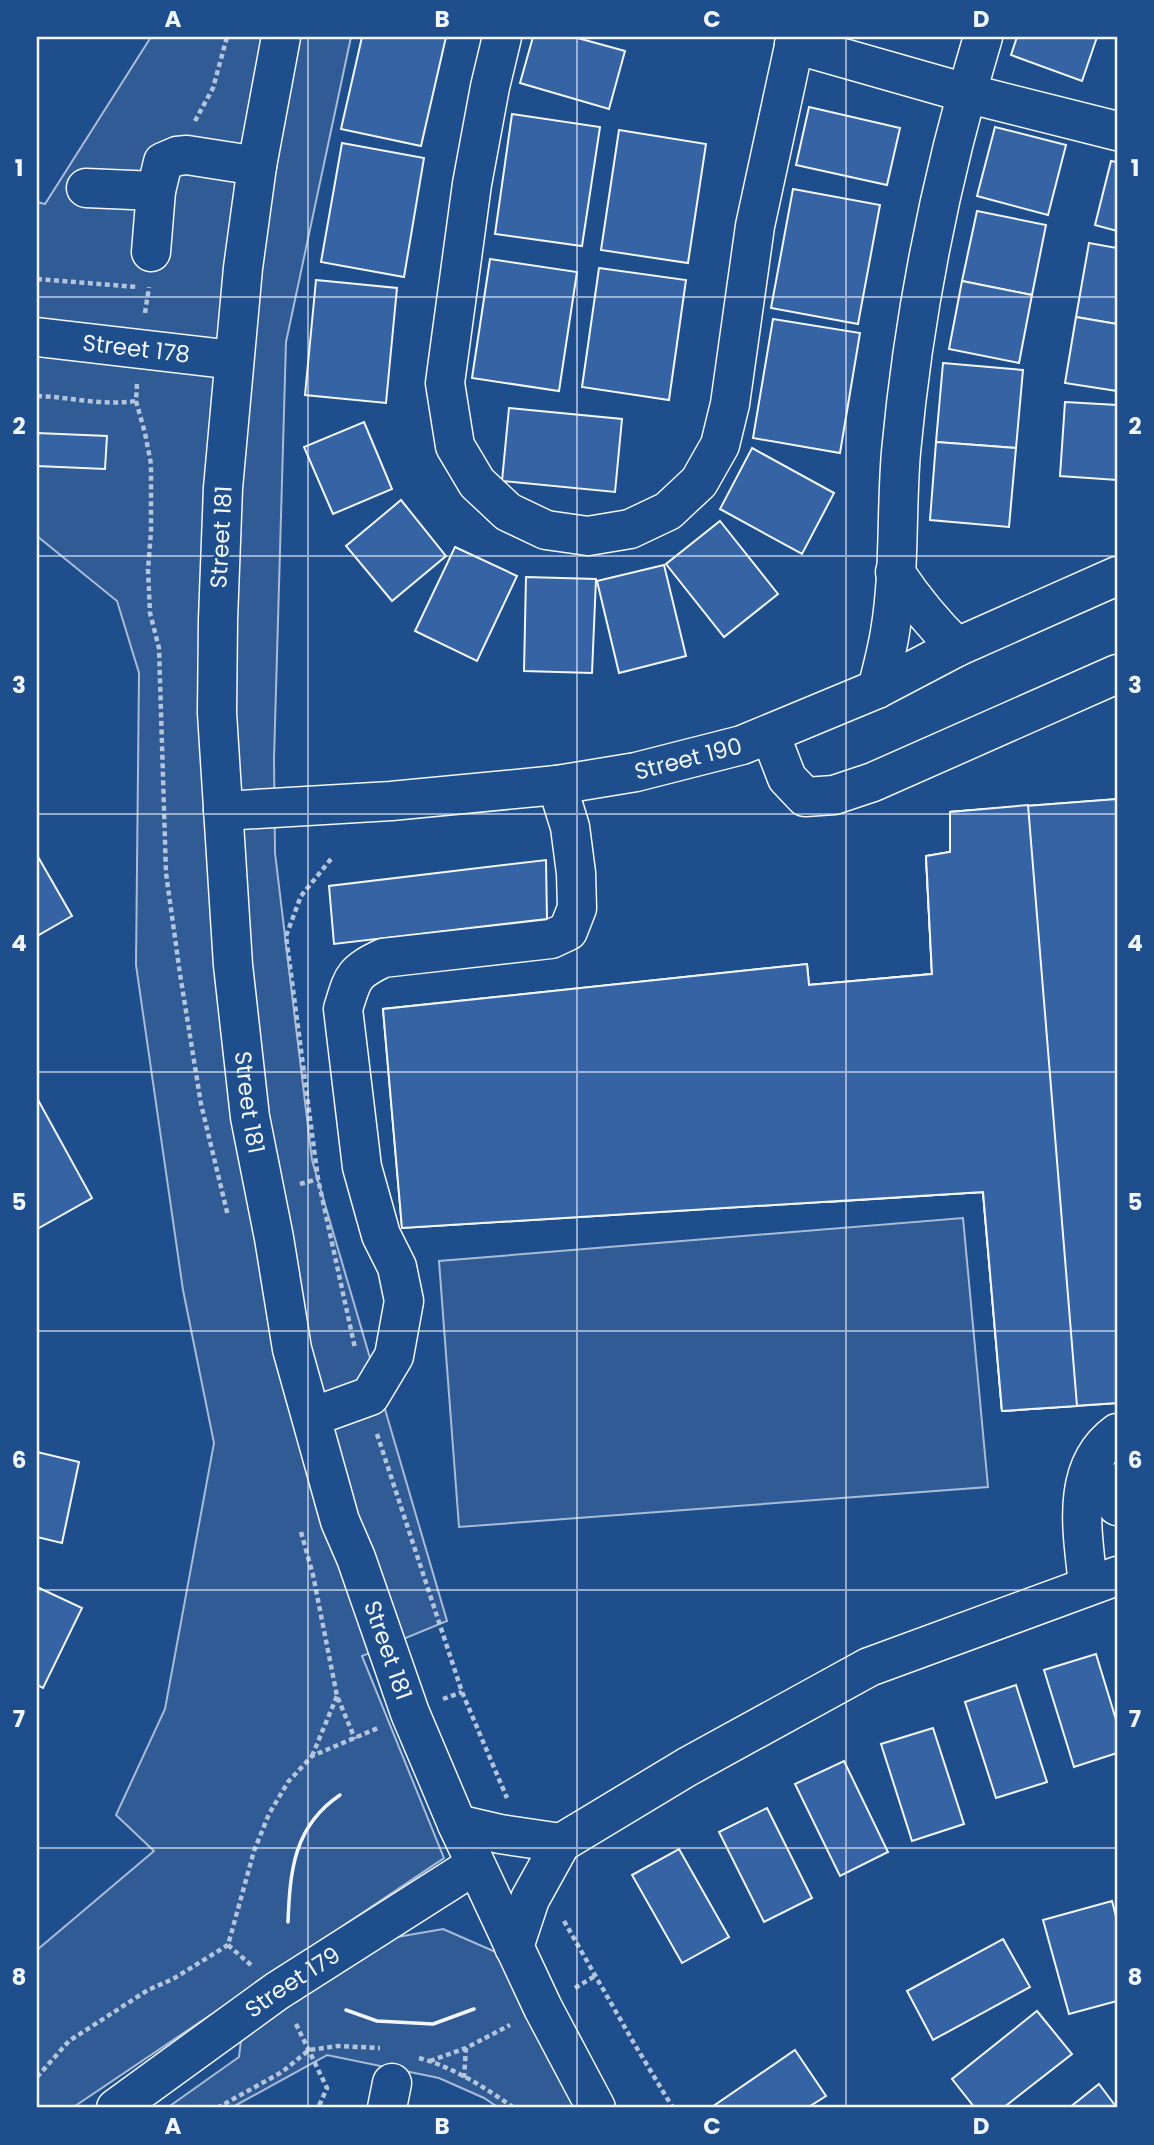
<svg xmlns="http://www.w3.org/2000/svg" width="1154" height="2145" viewBox="0 0 1154 2145" font-family="Poppins,sans-serif">
	<style>
		.built { fill: #305b95; stroke: #a8bbd7; stroke-width: 2 }
		.building { fill: #3563a3; stroke: #f2f6ff; stroke-width: 2 }
		.lines { fill: none; stroke-linecap: round; stroke-linejoin: round }
		.minor-casing { stroke: #f2f6ff; stroke-width: 41 }
		.path { stroke: #b3c4dc; stroke-width: 4.5; stroke-dasharray: 5 3.5; stroke-linecap: butt }
		.minor { stroke: #1f4e8c; stroke-width: 38 }
		.wall { stroke: #f2f6ff; stroke-width: 3.5 }
		.grid { fill: none; stroke: #f2f6ff; stroke-width: 2; stroke-opacity: 0.55 }
		.labels { text-anchor: middle; dominant-baseline: central; stroke-width: 5; stroke-linejoin: round; paint-order: stroke }
		.street-label { font-size: 23px; fill: #f2f6ff; stroke: #1f4e8c }
		.neatline { fill: none; stroke: #f2f6ff; stroke-width: 2.5 }
		.grid-label { font-size: 23px; text-anchor: middle; font-weight: bold; fill: #f2f6ff }
	</style>
	<rect width="100%" height="100%" fill="#1f4e8c"/>
	<g class="built">
		<path d="M151,37H351L286,342L274,759L275,853L312,1160L447,1621L362,1656L444,1858L72,2108H37V1950L154,1851L116,1815L165,1709L214,1443L183,1290L136,965L139,673L117,601L37,536V202L45,204Z"/>
		<path d="M963,1218L988,1487L459,1527L439,1261Z"/>
		<path d="M443,1929L498,1953L579,2108H499L484,2098L439,2078L327,2055L231,2108H167L239,2057L241,2040L380,1940Z"/>
	</g>
	<g class="building">
		<path d="M362,37H446L421,146L341,129Z"/>
		<path d="M533,37H574L625,51L609,109L520,83Z"/>
		<path d="M1017,37H1097L1082,81L1011,55Z"/>
		<path d="M809,107L900,128L887,185L796,165Z"/>
		<path d="M512,114L600,127L582,246L495,234Z"/>
		<path d="M995,127L1066,145L1048,215L977,196Z"/>
		<path d="M619,130L706,144L688,263L601,250Z"/>
		<path d="M342,143L424,158L404,277L321,262Z"/>
		<path d="M1111,161L1117,162V231L1095,225Z"/>
		<path d="M793,189L880,205L858,324L771,308Z"/>
		<path d="M977,211L1046,225L1032,295L962,281Z"/>
		<path d="M1089,243L1117,248V324L1076,317Z"/>
		<path d="M490,259L577,272L559,391L472,378Z"/>
		<path d="M599,268L686,280L669,400L582,387Z"/>
		<path d="M316,280L397,288L386,403L305,395Z"/>
		<path d="M962,281L1032,295L1019,363L949,349Z"/>
		<path d="M1076,317L1117,324V391L1065,383Z"/>
		<path d="M773,319L860,333L840,453L753,438Z"/>
		<path d="M943,363L1023,370L1016,448L936,442Z"/>
		<path d="M1065,402L1117,405V480L1060,476Z"/>
		<path d="M509,408L622,419L615,492L502,481Z"/>
		<path d="M364,422L392,489L333,514L304,447Z"/>
		<path d="M37,433L107,436L105,469L37,466Z"/>
		<path d="M936,442L1016,448L1009,527L930,520Z"/>
		<path d="M752,448L834,493L802,554L720,509Z"/>
		<path d="M401,500L446,556L392,601L346,546Z"/>
		<path d="M720,521L778,594L724,637L666,564Z"/>
		<path d="M455,547L517,576L477,661L415,631Z"/>
		<path d="M664,565L686,656L619,673L597,581Z"/>
		<path d="M526,577L596,579L592,673L524,671Z"/>
		<path d="M1117,799V1403L1002,1411L983,1192L402,1228L383,1009L807,964L809,985L932,974L926,856L950,852V812Z"/>
		<path d="M1117,799V1403L1002,1411L983,1192L829,1202L809,985L932,974L926,856L950,852V812Z"/>
		<path d="M1028,805L1077,1406L1002,1411L983,1192L402,1228L383,1009L807,964L809,985L932,974L926,856L950,852V812Z"/>
		<path d="M37,855L72,916L37,936Z"/>
		<path d="M546,860L547,919L334,944L329,886Z"/>
		<path d="M37,1098L92,1198L37,1229Z"/>
		<path d="M37,1452L79,1462L62,1543L37,1537Z"/>
		<path d="M37,1587L82,1608L43,1688L37,1685Z"/>
		<path d="M1096,1654L1117,1723V1753L1074,1767L1044,1670Z"/>
		<path d="M1016,1685L1047,1782L996,1798L965,1702Z"/>
		<path d="M933,1728L964,1824L912,1841L881,1744Z"/>
		<path d="M844,1761L888,1852L840,1876L795,1784Z"/>
		<path d="M767,1808L812,1898L764,1922L719,1832Z"/>
		<path d="M679,1849L729,1937L682,1963L632,1875Z"/>
		<path d="M1112,1901L1117,1920V2001L1069,2014L1043,1920Z"/>
		<path d="M1003,1939L1030,1987L933,2040L907,1991Z"/>
		<path d="M1037,2011L1072,2054L1003,2108H975L952,2079Z"/>
		<path d="M795,2050L826,2096L807,2108H713L712,2107Z"/>
		<path d="M1099,2084L1117,2108H1069Z"/>
	</g>
	<g class="lines">
		<g class="minor-casing">
			<g id="minor">
				<path id="s1" d="M281,37L257,166L243,268L223,488L218,620L217,713L233,965L250,1117L274,1238L292,1349L340,1521L356,1558L410,1713L457,1824L543,2008L596,2108"/>
				<path d="M502,37L490,87L472,184L445,383L455,446L477,483L508,512L546,530L588,536L630,529L668,511L699,482L720,445L730,404L755,226L796,37"/>
				<path d="M794,44L966,93L1117,131"/>
				<path d="M86,188L156,191"/>
				<path d="M151,252L156,191L163,162L177,156L187,155L257,166"/>
				<path id="s2" d="M37,337L234,360"/>
				<path d="M895,572C913,599 933,624 957,647"/>
				<path d="M877,689C882,670 887,651 890,632C900,573 896,512 901,452C914,311 942,172 983,37"/>
				<path d="M770,734L787,778L805,797L834,795L873,782L1117,674"/>
				<path id="s3" d="M223,811L391,801L557,785L636,772L742,745L877,689L957,647L1117,576"/>
				<path d="M312,1417L370,1396L394,1356L404,1301L397,1267L381,1235L362,1167L343,1009C353,977 352,973 383,958L551,939L568,931L577,908L576,873L570,827L557,785"/>
				<path d="M1117,1483L1115,1496L1117,1506"/>
				<path d="M1088,1585C1083,1534 1069,1468 1117,1433"/>
				<path d="M457,1824L500,1834L561,1843"/>
				<path d="M514,1947L530,1899L561,1843L687,1767L869,1667L1117,1576"/>
				<path id="s4" d="M116,2108L277,1991L475,1865"/>
				<path d="M387,2108L392,2083"/>
			</g>
		</g>
		<g class="path">
			<path d="M195,121L213,88L227,37"/>
			<path d="M37,279L137,287"/>
			<path d="M145,313L149,287"/>
			<path d="M137,384L136,401L145,433L151,464V531L148,570L150,613L159,648L166,873L180,974L201,1104L228,1216"/>
			<path d="M37,396C71,397 101,406 136,401"/>
			<path d="M331,859L301,896L286,936L318,1179L355,1348"/>
			<path d="M300,1184L318,1179"/>
			<path d="M377,1434L462,1692L507,1798"/>
			<path d="M301,1532L313,1575L337,1696L355,1739"/>
			<path d="M443,1699L462,1692"/>
			<path d="M312,1756L337,1696"/>
			<path d="M564,1921L635,2045L673,2108"/>
			<path d="M228,1945L251,1965"/>
			<path d="M575,1988L595,1976"/>
			<path d="M296,2024L327,2088L318,2108"/>
			<path d="M419,2058C453,2067 486,2088 514,2108"/>
			<path d="M430,2061L466,2048L510,2025"/>
			<path d="M37,2077L69,2041L148,1990L173,1979L228,1945L254,1851L269,1814L288,1782L312,1756L378,1728"/>
			<path d="M464,2078L466,2048"/>
			<path d="M217,2108L282,2072L309,2050L338,2046L380,2048"/>
		</g>
		<use href="#minor" class="minor"/>
		<g class="wall">
			<path d="M288,1922C290,1870 294,1826 340,1795"/>
			<path d="M346,2010L377,2021L433,2024L474,2009"/>
		</g>
	</g>
	<path class="grid" d="M308,37V2108M577,37V2108M846,37V2108M37,297H1117M37,556H1117M37,814H1117M37,1072H1117M37,1331H1117M37,1590H1117M37,1848H1117"/>
	<g class="labels">
		<g class="street-label">
			<text stroke="none"><textPath href="#s2" startOffset="100">Street 178</textPath></text>
			<text transform="translate(221 537) rotate(-87)">Street 181</text>
			<text stroke="none"><textPath href="#s3" startOffset="469">Street 190</textPath></text>
			<text stroke="none"><textPath href="#s1" startOffset="1071">Street 181</textPath></text>
			<text stroke="none"><textPath href="#s1" startOffset="1638">Street 181</textPath></text>
			<text stroke="none"><textPath href="#s4" startOffset="217">Street 179</textPath></text>
		</g>
	</g>
	<rect width="1154" height="2145" fill="none" stroke="#1f4e8c" stroke-width="77"/>
	<rect x="38" y="38" width="1078" height="2068" class="neatline"/>
	<g class="grid-label">
		<text x="173" y="27">A</text>
		<text x="442" y="27">B</text>
		<text x="712" y="27">C</text>
		<text x="981" y="27">D</text>
		<text x="19" y="176">1</text>
		<text x="1135" y="176">1</text>
		<text x="19" y="434">2</text>
		<text x="1135" y="434">2</text>
		<text x="19" y="693">3</text>
		<text x="1135" y="693">3</text>
		<text x="19" y="951">4</text>
		<text x="1135" y="951">4</text>
		<text x="19" y="1210">5</text>
		<text x="1135" y="1210">5</text>
		<text x="19" y="1468">6</text>
		<text x="1135" y="1468">6</text>
		<text x="19" y="1727">7</text>
		<text x="1135" y="1727">7</text>
		<text x="19" y="1985">8</text>
		<text x="1135" y="1985">8</text>
		<text x="173" y="2134">A</text>
		<text x="442" y="2134">B</text>
		<text x="712" y="2134">C</text>
		<text x="981" y="2134">D</text>
	</g>
</svg>
